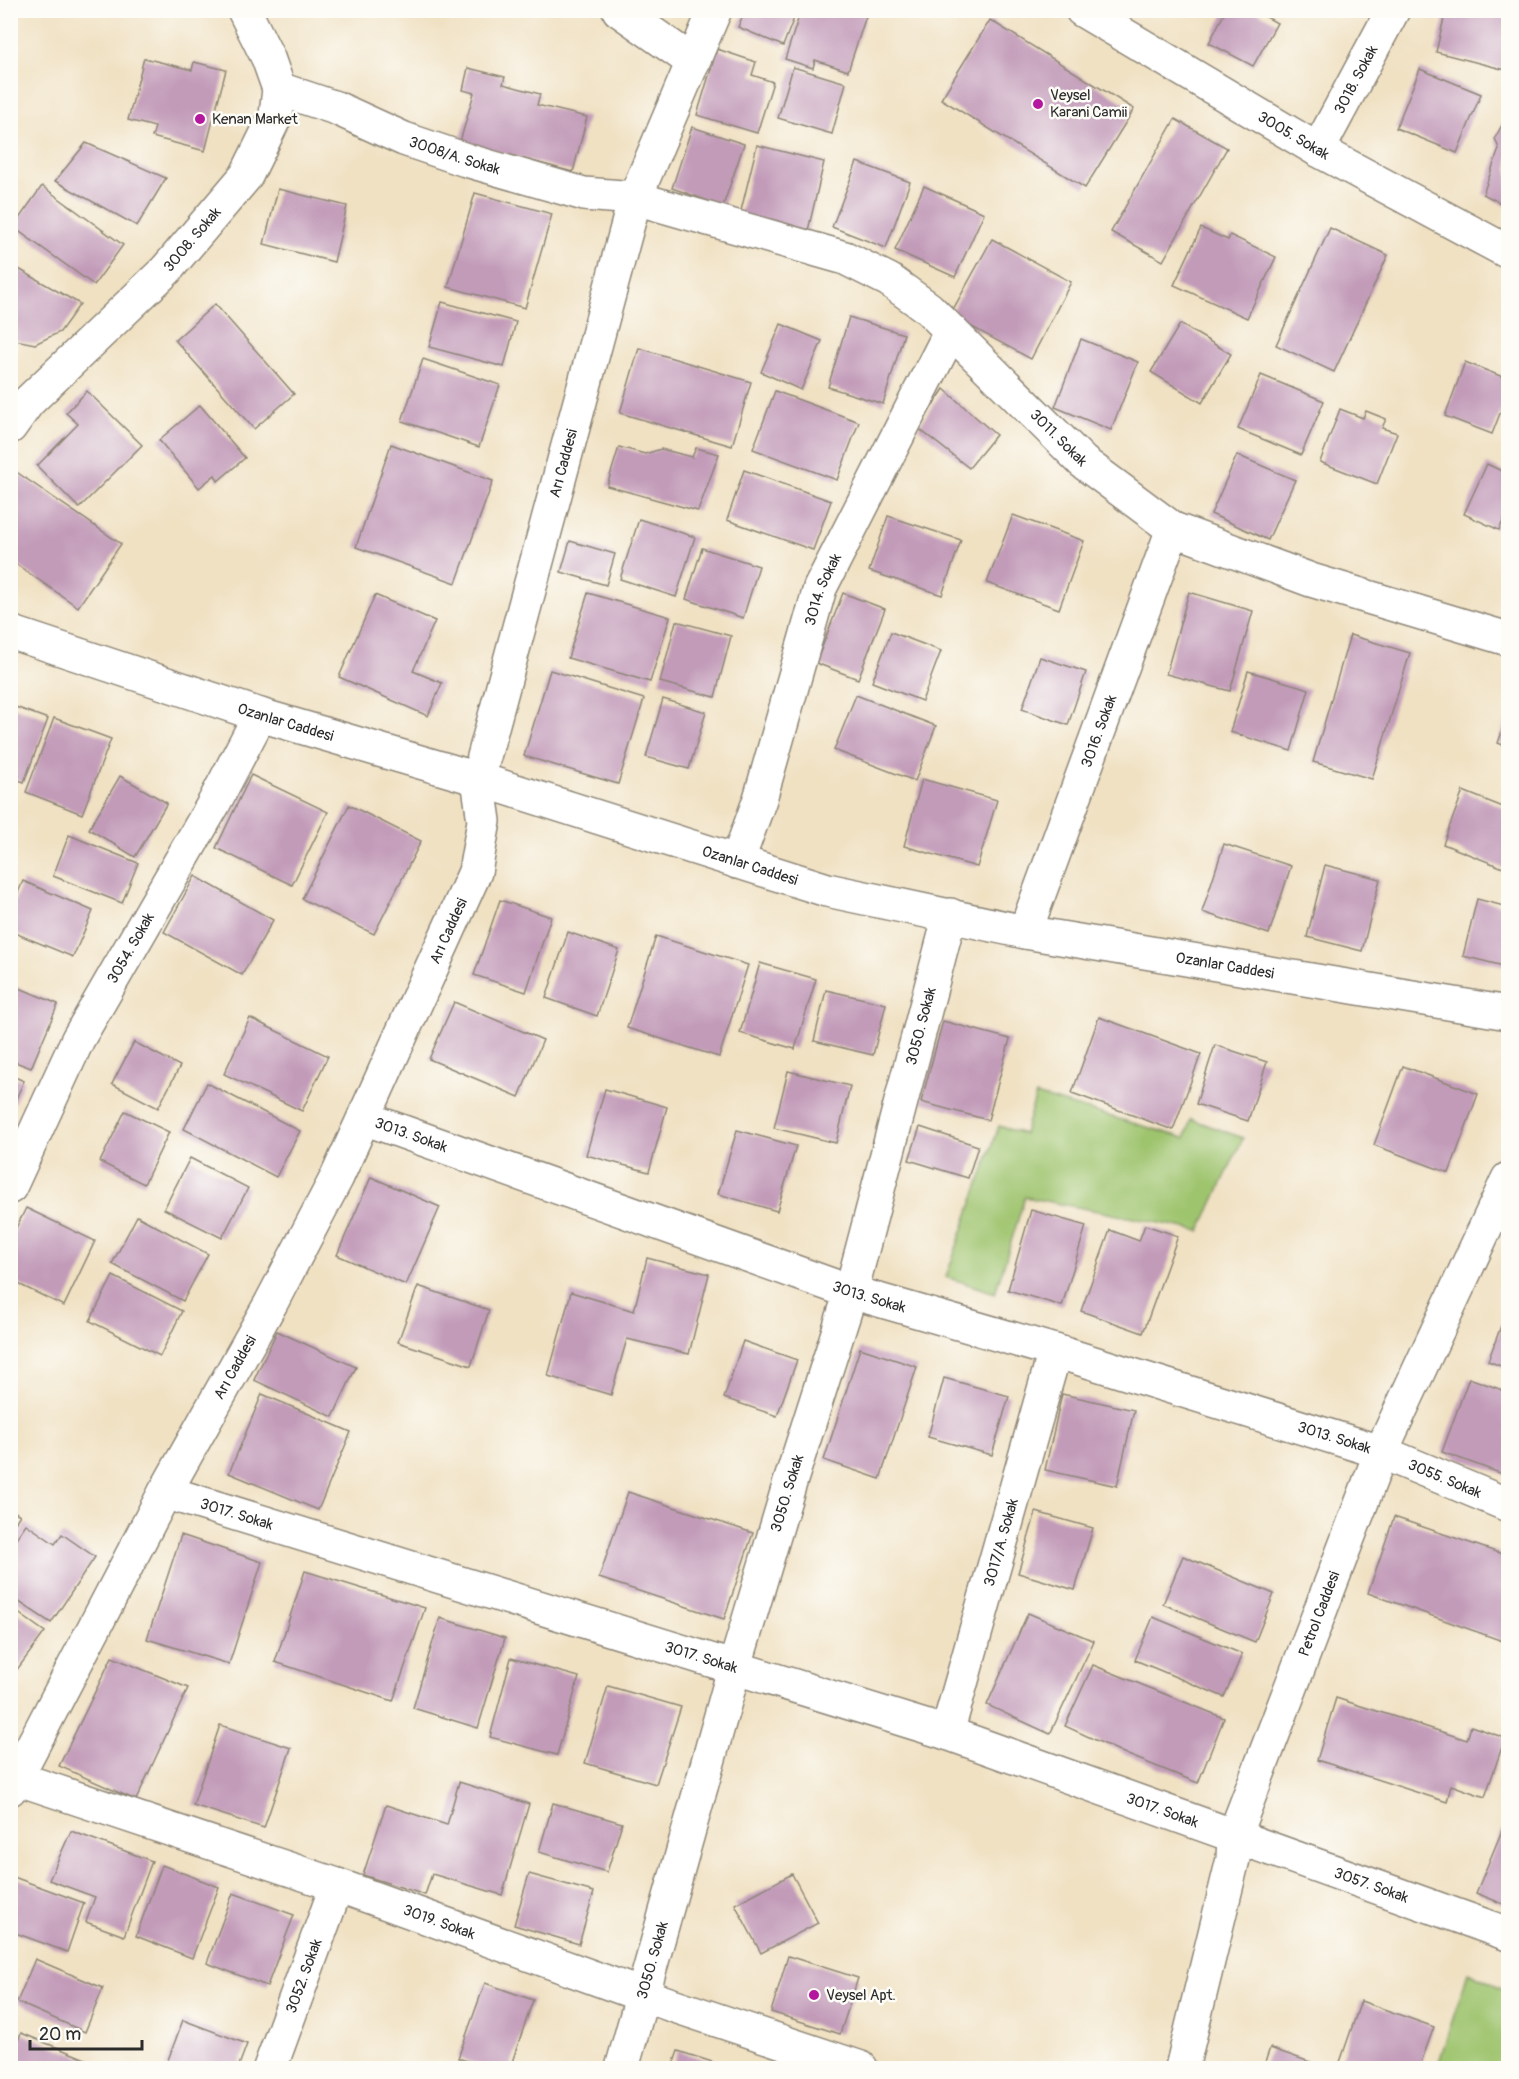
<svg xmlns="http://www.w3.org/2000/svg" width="1519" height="2079" viewBox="0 0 1519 2079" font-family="Pangolin,sans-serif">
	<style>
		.green { fill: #9fc46e; stroke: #65784c; stroke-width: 1.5 }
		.building { fill: #c29bb9 }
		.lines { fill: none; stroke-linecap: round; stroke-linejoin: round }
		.minor-casing { stroke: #8e8677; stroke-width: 36 }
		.minor { stroke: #fff; stroke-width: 33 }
		.poi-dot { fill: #b5179e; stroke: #fdfcf7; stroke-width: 2 }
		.labels { text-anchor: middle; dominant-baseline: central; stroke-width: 5; stroke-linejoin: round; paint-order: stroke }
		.street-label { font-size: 15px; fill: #2b2b2b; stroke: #fdfcf7 }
		.poi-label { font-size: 15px; fill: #2b2b2b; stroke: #fdfcf7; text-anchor: start }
	</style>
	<rect width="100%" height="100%" fill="#fdfcf7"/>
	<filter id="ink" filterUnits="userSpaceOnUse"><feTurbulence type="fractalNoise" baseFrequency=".0167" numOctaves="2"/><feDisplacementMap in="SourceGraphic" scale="12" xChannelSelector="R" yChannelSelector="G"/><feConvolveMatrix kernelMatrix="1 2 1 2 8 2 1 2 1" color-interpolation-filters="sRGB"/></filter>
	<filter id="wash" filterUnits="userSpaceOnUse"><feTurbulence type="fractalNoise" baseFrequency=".008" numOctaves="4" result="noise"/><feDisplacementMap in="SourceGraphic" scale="24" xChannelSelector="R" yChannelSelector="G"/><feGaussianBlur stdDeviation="1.35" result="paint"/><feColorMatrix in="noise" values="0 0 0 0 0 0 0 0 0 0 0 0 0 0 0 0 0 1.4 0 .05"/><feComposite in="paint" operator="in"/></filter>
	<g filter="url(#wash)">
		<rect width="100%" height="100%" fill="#f0e1c3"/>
		<g class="green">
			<path d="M1036,1095L1185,1138L1191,1119L1243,1138L1200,1231L1025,1197L995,1293L946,1277L999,1126L1024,1134Z"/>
			<path d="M1468,1972L1508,1991V2068H1437Z"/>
		</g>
		<g id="blocks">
			<g class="building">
				<path d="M745,10H797L783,46L738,27Z"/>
				<path d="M801,10H868L848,71L815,60L813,68L785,59Z"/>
				<path d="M1226,10H1254L1277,23L1253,66L1209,43Z"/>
				<path d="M1446,10H1508V61L1506,70L1436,52Z"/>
				<path d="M990,20L1134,109L1085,188L941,99Z"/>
				<path d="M717,49L756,62L752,75L773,82L757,133L697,115Z"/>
				<path d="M144,58L192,70L194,62L226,70L205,151L152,137L155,127L128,120Z"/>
				<path d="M793,67L846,83L832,134L778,118Z"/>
				<path d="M468,68L505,77L503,84L540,94L537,105L587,117L573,172L460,142L474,93L463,90Z"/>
				<path d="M1420,69L1481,94L1457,153L1396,128Z"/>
				<path d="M1508,114V207L1483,194L1499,149L1495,138Z"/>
				<path d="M1175,119L1227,148L1163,261L1111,232Z"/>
				<path d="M692,127L744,144L723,206L672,188Z"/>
				<path d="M86,143L166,178L137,226L55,181Z"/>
				<path d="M757,145L824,162L807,235L739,219Z"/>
				<path d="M857,162L910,182L886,248L832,227Z"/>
				<path d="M42,186L123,245L94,285L13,227Z"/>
				<path d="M924,186L984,213L955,277L895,250Z"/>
				<path d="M278,189L347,206L334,262L264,244Z"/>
				<path d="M475,193L552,214L525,308L448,287Z"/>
				<path d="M1201,228L1228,240L1230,235L1276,257L1247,318L1174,285Z"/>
				<path d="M1330,228L1388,255L1334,372L1276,345Z"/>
				<path d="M992,239L1071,282L1031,359L950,315Z"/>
				<path d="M10,264L80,304L60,332L35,344L10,339Z"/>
				<path d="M442,302L516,322L504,367L429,347Z"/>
				<path d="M215,304L294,394L254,429L175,340Z"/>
				<path d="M849,317L904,334L883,404L828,387Z"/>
				<path d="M781,324L822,341L801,390L761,372Z"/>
				<path d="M1180,324L1231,354L1202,403L1151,372Z"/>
				<path d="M1081,339L1138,362L1111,430L1055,407Z"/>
				<path d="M639,348L751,382L732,446L620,413Z"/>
				<path d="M423,359L500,385L479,447L402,421Z"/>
				<path d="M1465,362L1508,379V393L1492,434L1445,416Z"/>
				<path d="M1261,375L1324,401L1301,455L1238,429Z"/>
				<path d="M944,389L996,435L969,468L918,428Z"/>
				<path d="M87,391L142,445L79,508L37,466L78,424L66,413Z"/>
				<path d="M775,391L859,422L837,480L753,449Z"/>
				<path d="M200,405L245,458L218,481L215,475L199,488L159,440Z"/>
				<path d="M1340,409L1363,418L1366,411L1386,419L1382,428L1397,433L1377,484L1320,462Z"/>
				<path d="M391,444L493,481L456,583L356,547Z"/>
				<path d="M619,447L645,454L661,449L692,457L696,448L719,454L698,511L607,486Z"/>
				<path d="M1237,455L1295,480L1268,540L1211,514Z"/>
				<path d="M1487,464L1508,474V510L1499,530L1464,514Z"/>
				<path d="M744,470L831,501L813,550L727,520Z"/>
				<path d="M15,471L121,544L78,607L10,560V477Z"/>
				<path d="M1013,515L1084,541L1059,609L987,583Z"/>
				<path d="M888,516L961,540L942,595L869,571Z"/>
				<path d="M639,519L695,537L676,597L620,579Z"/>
				<path d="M570,541L615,554L606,585L561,572Z"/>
				<path d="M702,548L759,566L743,618L686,599Z"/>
				<path d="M1189,592L1253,611L1230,691L1166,674Z"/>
				<path d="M588,593L670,617L650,682L568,658Z"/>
				<path d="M843,593L885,609L858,679L816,663Z"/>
				<path d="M375,595L435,621L413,671L442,683L428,716L339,677Z"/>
				<path d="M676,621L731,636L715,697L660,682Z"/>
				<path d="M891,632L941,651L922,701L872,682Z"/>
				<path d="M1350,635L1410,653L1372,779L1313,762Z"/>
				<path d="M1040,657L1086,672L1068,725L1022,709Z"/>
				<path d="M550,670L644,699L618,784L524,756Z"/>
				<path d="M1248,671L1309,689L1291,751L1230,732Z"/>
				<path d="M856,695L936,726L915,781L834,750Z"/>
				<path d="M663,699L706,712L689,769L646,757Z"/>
				<path d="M10,705L48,719L24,782L10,777Z"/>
				<path d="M1508,715V747L1498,743Z"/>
				<path d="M54,718L111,739L82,814L26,792Z"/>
				<path d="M251,775L328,812L292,885L216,848Z"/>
				<path d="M120,776L167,803L135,857L89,829Z"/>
				<path d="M922,779L997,800L977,867L904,846Z"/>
				<path d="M1463,791L1508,809V870L1443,844Z"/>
				<path d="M349,805L421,841L374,934L302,899Z"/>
				<path d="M69,835L138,863L122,903L53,876Z"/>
				<path d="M1224,844L1291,866L1269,934L1202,912Z"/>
				<path d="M1325,865L1380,879L1362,951L1307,937Z"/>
				<path d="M195,876L273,920L242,975L164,932Z"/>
				<path d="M23,881L93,911L73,957L10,931V911Z"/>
				<path d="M1477,899L1508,907V967L1463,956Z"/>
				<path d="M500,900L551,917L526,992L474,975Z"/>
				<path d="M568,932L619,950L597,1016L546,998Z"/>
				<path d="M656,936L748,965L719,1057L627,1028Z"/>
				<path d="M760,963L816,979L795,1049L740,1033Z"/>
				<path d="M10,984L58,1004L31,1068L10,1060Z"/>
				<path d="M826,990L886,1004L873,1055L814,1041Z"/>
				<path d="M454,1002L543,1040L519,1097L429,1059Z"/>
				<path d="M1099,1017L1201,1054L1173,1130L1072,1093Z"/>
				<path d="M250,1018L328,1056L302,1111L224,1074Z"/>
				<path d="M943,1021L1010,1039L988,1120L921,1102Z"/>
				<path d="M134,1042L180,1066L158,1108L112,1084Z"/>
				<path d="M1215,1045L1267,1062L1248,1121L1196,1104Z"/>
				<path d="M1403,1066L1478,1094L1449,1173L1374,1145Z"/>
				<path d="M788,1071L850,1086L836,1143L774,1128Z"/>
				<path d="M10,1075L24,1081L10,1112Z"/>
				<path d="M207,1083L300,1131L276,1177L184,1129Z"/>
				<path d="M605,1089L667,1107L649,1172L586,1155Z"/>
				<path d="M125,1111L169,1132L144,1184L100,1162Z"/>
				<path d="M920,1127L978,1146L968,1178L909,1160Z"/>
				<path d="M737,1130L796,1146L777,1211L718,1194Z"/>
				<path d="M190,1158L248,1188L222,1238L164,1209Z"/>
				<path d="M371,1177L440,1207L406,1285L337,1255Z"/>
				<path d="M26,1208L95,1241L64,1306L10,1280V1240Z"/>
				<path d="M1031,1210L1086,1226L1062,1306L1008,1290Z"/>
				<path d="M137,1216L208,1254L183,1301L112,1264Z"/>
				<path d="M1145,1225L1178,1236L1143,1333L1081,1311L1110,1230L1139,1241Z"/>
				<path d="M647,1258L709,1274L689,1354L627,1339L611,1395L548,1376L571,1292L634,1311Z"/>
				<path d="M113,1276L182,1311L160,1356L90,1321Z"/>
				<path d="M418,1286L489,1310L471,1366L398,1342Z"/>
				<path d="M1508,1307V1369L1488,1361Z"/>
				<path d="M277,1331L356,1367L333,1417L254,1380Z"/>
				<path d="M743,1341L797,1360L777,1416L724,1398Z"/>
				<path d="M860,1348L917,1367L880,1479L824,1460Z"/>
				<path d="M944,1378L1009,1396L992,1455L928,1437Z"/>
				<path d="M1469,1378L1508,1392V1476L1442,1452Z"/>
				<path d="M262,1394L351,1432L318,1510L229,1473Z"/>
				<path d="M1062,1394L1134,1410L1117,1486L1045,1470Z"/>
				<path d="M628,1492L753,1533L724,1619L599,1578Z"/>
				<path d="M10,1509L20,1515L10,1530Z"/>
				<path d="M1036,1512L1093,1528L1075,1590L1018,1573Z"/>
				<path d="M1394,1517L1508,1556V1643L1368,1593Z"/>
				<path d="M26,1524L55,1544L62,1534L95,1557L51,1623L10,1596V1547Z"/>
				<path d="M181,1535L262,1562L229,1664L147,1639Z"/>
				<path d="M1183,1556L1274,1594L1255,1642L1163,1604Z"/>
				<path d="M305,1571L425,1608L393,1701L275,1662Z"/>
				<path d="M10,1607L45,1632L16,1671L10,1667Z"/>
				<path d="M1028,1613L1094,1641L1050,1734L987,1705Z"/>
				<path d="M1153,1617L1242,1654L1224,1697L1135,1660Z"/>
				<path d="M440,1618L505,1638L478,1728L413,1708Z"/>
				<path d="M112,1657L188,1688L136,1800L59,1766Z"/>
				<path d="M511,1658L579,1677L557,1755L490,1737Z"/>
				<path d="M1093,1665L1224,1718L1198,1783L1128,1755L1065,1726Z"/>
				<path d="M608,1686L681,1707L656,1784L585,1763Z"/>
				<path d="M1336,1698L1467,1740L1471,1726L1505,1738L1485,1797L1451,1785L1447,1802L1317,1760Z"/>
				<path d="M220,1725L291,1748L264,1828L193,1805Z"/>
				<path d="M459,1782L529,1804L502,1895L432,1874L425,1895L363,1875L386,1805L447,1825Z"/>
				<path d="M553,1803L622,1823L607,1872L539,1852Z"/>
				<path d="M1508,1816V1906L1476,1893Z"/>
				<path d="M71,1831L152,1861L124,1936L86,1922L95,1897L49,1880Z"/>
				<path d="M162,1865L219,1887L192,1958L136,1936Z"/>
				<path d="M529,1874L594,1892L579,1944L514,1925Z"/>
				<path d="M792,1874L818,1923L761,1953L735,1904Z"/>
				<path d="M11,1876L84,1903L67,1952L10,1931Z"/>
				<path d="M233,1893L294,1915L267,1986L207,1963Z"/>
				<path d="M788,1956L858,1978L840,2034L771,2012Z"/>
				<path d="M35,1959L103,1988L85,2032L17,2002Z"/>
				<path d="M485,1983L533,2000L510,2068H489L458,2058Z"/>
				<path d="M1361,2001L1434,2027L1419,2068H1338Z"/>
				<path d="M183,2020L247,2044L238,2068H165Z"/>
				<path d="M21,2033L88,2060L85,2068H10V2060Z"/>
				<path d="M1270,2048L1327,2068H1263Z"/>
				<path d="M678,2051L731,2068H672Z"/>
			</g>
		</g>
	</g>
	<g filter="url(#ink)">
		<use href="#blocks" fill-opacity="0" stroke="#8e8677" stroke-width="1.5"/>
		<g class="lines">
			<g class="minor-casing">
				<g id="minor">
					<path d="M619,10L693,62"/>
					<path id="s1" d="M1082,10L1318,150L1508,252"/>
					<path id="s2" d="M279,89L336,108L404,139L466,160L584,194L635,198L845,258L889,280L928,308L1083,462L1173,529L1311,580L1508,639"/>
					<path id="s3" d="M1318,150L1393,10"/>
					<path id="s4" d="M10,427L28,402L166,270L246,176L276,115L279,89L268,58L244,10"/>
					<path id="s5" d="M10,632L260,715L478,779L827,890L1025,932L1508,1013"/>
					<path id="s6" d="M737,862L760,799L820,588L951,331"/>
					<path id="s7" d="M1025,932L1173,529"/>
					<path id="s8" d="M364,1118L851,1292L1055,1351L1381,1452L1508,1505"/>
					<path id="s9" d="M10,1187L78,1039L213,805L260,715"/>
					<path id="s10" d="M165,1492L947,1733L1508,1934"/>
					<path id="s11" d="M947,1733L1055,1351"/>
					<path id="s12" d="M16,1778L337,1885L642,1995L861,2068"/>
					<path id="s13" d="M10,1789L165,1492L271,1303L337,1177L475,872L484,821L478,779L635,198L715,10"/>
					<path id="s14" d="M270,2068L337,1885"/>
					<path id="s15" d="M622,2068L735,1666L788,1489L851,1292L950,915"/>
					<path id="s16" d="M1182,2068L1233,1859L1234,1836L1381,1452L1508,1179"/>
				</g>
			</g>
			<use href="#minor" class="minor"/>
		</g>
	</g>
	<g class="poi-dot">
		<circle cx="1038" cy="104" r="6"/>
		<circle cx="200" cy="119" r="6"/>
		<circle cx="814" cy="1995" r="6"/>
	</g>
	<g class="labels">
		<g class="street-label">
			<text stroke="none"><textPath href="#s3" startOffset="80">3018. Sokak</textPath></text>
			<text stroke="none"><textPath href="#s1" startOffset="246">3005. Sokak</textPath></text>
			<text stroke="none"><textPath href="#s2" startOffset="188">3008/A. Sokak</textPath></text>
			<text stroke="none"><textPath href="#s4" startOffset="262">3008. Sokak</textPath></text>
			<text stroke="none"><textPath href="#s2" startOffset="874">3011. Sokak</textPath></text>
			<text stroke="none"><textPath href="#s13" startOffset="1450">Arı Caddesi</textPath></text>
			<text stroke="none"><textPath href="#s6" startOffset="286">3014. Sokak</textPath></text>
			<text stroke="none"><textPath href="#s5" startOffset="290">Ozanlar Caddesi</textPath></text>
			<text stroke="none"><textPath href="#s7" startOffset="214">3016. Sokak</textPath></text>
			<text stroke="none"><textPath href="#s5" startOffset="776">Ozanlar Caddesi</textPath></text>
			<text stroke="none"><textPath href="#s13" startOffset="964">Arı Caddesi</textPath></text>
			<text stroke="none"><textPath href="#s9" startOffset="268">3054. Sokak</textPath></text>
			<text stroke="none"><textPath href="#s5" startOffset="1262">Ozanlar Caddesi</textPath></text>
			<text stroke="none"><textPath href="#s15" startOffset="1084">3050. Sokak</textPath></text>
			<text stroke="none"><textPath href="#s8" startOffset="50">3013. Sokak</textPath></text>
			<text stroke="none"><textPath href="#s8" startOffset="536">3013. Sokak</textPath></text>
			<text stroke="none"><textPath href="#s13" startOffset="478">Arı Caddesi</textPath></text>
			<text stroke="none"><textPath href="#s8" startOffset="1022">3013. Sokak</textPath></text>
			<text stroke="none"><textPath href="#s8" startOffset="1140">3055. Sokak</textPath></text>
			<text stroke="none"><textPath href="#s15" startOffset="598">3050. Sokak</textPath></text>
			<text stroke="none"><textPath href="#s10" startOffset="75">3017. Sokak</textPath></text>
			<text stroke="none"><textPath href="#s11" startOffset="198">3017/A. Sokak</textPath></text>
			<text stroke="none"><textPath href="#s16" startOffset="476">Petrol Caddesi</textPath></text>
			<text stroke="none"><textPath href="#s10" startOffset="561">3017. Sokak</textPath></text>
			<text stroke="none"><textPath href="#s10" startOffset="1047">3017. Sokak</textPath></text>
			<text stroke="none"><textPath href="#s10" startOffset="1269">3057. Sokak</textPath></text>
			<text stroke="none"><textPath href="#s12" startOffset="447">3019. Sokak</textPath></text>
			<text stroke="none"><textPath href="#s15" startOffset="112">3050. Sokak</textPath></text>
			<text stroke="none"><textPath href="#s14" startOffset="98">3052. Sokak</textPath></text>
		</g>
		<g class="poi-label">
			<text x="1050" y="95">Veysel<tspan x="1050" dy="17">Karani Camii</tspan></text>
			<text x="212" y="119">Kenan Market</text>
			<text x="826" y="1995">Veysel Apt.</text>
		</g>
	</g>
	<rect width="1519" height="2079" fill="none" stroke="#fdfcf7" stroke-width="36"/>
	<path d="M30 2040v9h112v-9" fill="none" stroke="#2b2b2b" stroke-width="3"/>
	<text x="39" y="2040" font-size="18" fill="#2b2b2b" stroke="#fdfcf7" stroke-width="4.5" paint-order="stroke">20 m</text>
</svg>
